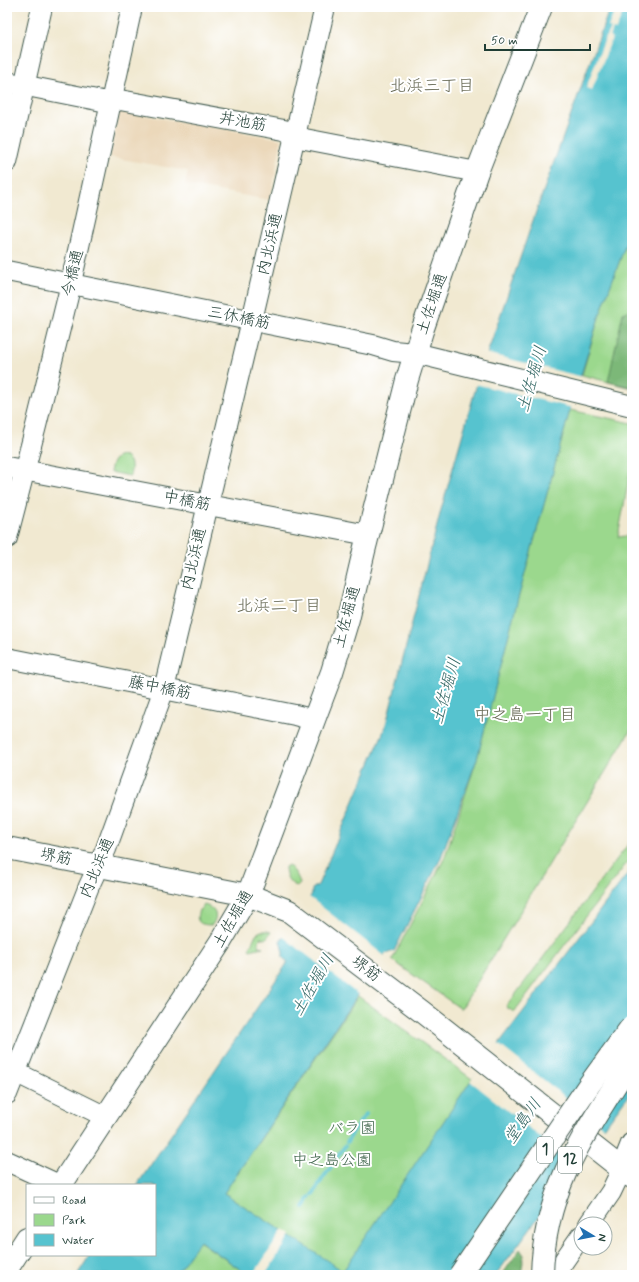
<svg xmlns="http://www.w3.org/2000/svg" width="639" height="1282" viewBox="0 0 639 1282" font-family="Mynerve,'Klee One',sans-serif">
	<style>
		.built { fill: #ebd8ba }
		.green { fill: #9bd88d; stroke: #5d8a60 }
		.forest { fill: #7cb878; stroke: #4e7a56 }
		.water { fill: #57c3cf; stroke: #3b8082 }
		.pier { fill: #f1e9d1 }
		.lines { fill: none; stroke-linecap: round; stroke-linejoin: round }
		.stream { stroke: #57c3cf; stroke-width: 4 }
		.minor-casing { stroke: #3e574c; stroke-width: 22 }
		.major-casing { stroke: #3e574c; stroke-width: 24 }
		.highway-casing { stroke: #3e574c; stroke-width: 24 }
		.minor { stroke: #fff; stroke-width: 20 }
		.major { stroke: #fff; stroke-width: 22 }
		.highway { stroke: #fff; stroke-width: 22 }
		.highway-bridge-casing { stroke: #3e574c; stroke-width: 24; stroke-linecap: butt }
		.highway-bridge { stroke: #fff; stroke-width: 22 }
		.labels { text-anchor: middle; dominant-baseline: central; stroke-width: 4; stroke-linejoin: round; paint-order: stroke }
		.shield { fill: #fff; stroke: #627771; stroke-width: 1 }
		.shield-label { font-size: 15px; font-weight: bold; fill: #1f3d34 }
		.street-label { font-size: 16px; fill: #1f3d34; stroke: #fff }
		.park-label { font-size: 16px; fill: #3e644a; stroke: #fff }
		.neighbourhood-label { font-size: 17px; fill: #666853; stroke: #fff }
		.water-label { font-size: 17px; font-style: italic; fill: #306562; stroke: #fff }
	</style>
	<rect width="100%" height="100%" fill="#fff"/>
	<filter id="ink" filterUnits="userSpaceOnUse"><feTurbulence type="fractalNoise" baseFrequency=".025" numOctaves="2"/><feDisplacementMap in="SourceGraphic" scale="8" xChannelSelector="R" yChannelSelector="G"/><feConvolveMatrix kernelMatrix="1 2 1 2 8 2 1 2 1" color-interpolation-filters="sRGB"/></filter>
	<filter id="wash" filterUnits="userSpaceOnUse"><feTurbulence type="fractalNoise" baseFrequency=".012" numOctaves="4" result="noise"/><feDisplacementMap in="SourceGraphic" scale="16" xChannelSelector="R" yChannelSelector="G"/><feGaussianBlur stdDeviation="0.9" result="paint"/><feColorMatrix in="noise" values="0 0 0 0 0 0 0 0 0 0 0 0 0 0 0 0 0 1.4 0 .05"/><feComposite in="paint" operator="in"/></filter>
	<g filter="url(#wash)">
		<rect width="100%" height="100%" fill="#f1e9d1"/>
		<path class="built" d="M119,111L280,139L281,143L270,200L185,185L188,171L110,157Z"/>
		<g class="green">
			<path d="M632,227V388L582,375L599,317Z"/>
			<path d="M570,410L632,423V462L618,537L626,536L632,548V728L461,1009L392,960L444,859L477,759L516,606Z"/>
			<path d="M121,456C133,458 132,467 130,476L110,472C112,464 112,459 121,456Z"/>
			<path d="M632,839V856L514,1012L506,1007Z"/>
			<path d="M288,865C293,869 299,877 300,884L297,887C289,883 285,876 285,867Z"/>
			<path d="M204,905C215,908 219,916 212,925C201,925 194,923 199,910L202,908Z"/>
			<path d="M261,931H267L271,932L266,939L260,938L258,946L263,947L250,950L249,949L256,934Z"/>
			<path d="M358,996L472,1079L343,1272L224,1193Z"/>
			<path d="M199,1241L248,1275H175Z"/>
		</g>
		<g class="forest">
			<path d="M632,309V387L608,382L623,313Z"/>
			<path d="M520,1249L524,1255L521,1275H502Z"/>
		</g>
		<path class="water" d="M610,7H632V227L599,317L570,410L516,606L477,759L440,860L394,951L385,954L224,1193L343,1271L472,1079L632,868V1090L496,1275H248L200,1241L175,1275H77L90,1255H155V1185H137L288,962L283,958V952L280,941L312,894V889L318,885L385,728L441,510L478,380L538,206Z"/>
		<g class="pier">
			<path d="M614,7H625L616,30L613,29L610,37L612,38L592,90L586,88L606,36H607L611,28L608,27L616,8Z"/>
			<path d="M485,353L583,377L573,408L475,384Z"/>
			<path d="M308,896L386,957L360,996L282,936Z"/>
			<path d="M497,1043L606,1129L578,1167L470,1081Z"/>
			<path d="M283,1230L291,1235L265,1275H253Z"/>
		</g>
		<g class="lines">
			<g class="stream">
				<path d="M353,1132L366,1114"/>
				<path d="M347,1142L352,1134"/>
				<path d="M332,1164L345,1146"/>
				<path d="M319,1184L332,1165"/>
				<path d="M313,1194L319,1185"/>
				<path d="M308,1200L310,1197"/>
				<path d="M304,1207L307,1203"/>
			</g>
		</g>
	</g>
	<g filter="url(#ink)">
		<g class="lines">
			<g class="minor-casing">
				<g id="minor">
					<path d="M7,82L112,103L120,100L284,130L305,139L477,172"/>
					<path d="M7,162L42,7"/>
					<path d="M7,271L373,345L393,351L415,353L632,406"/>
					<path d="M7,467L368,535"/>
					<path d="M7,538L36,426L68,296L132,7"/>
					<path d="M7,658L295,715L314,720"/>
					<path d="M7,1068L106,1117"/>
					<path d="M7,1094L89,886L106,849L164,689L252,320L325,7"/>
					<path d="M7,1161L59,1185"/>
					<path d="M589,1224L611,1192L622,1169L632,1159"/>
					<path d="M554,1275L581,1236"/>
				</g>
			</g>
			<g class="major-casing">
				<g id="major">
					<path d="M7,848L248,895L289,911L421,1011L632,1177"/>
					<path d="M61,1185L221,941L248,895L332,672L348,619L364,551L407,380L422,331L477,172L541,7"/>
					<path d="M7,1269L27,1238"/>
				</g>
			</g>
			<g class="highway-casing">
				<path id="highway" d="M622,1169L632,1144"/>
			</g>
			<use href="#minor" class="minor"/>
			<use href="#major" class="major"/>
			<use href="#highway" class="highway"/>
			<g class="highway-bridge-casing">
				<g id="highway-bridge">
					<path d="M460,1275L589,1085L632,1026"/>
					<path d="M542,1275C544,1187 587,1130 632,1059"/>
				</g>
			</g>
			<use href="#highway-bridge" class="highway-bridge"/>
		</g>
	</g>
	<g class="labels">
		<g class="shield">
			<rect x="537" y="1137" width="16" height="26" rx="3"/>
			<rect x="558" y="1147" width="24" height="26" rx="3"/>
		</g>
		<g class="shield-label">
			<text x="545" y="1150">1</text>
			<text x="570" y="1160">12</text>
		</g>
		<g class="street-label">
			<text transform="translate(243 122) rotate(10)">丼池筋</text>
			<text transform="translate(270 244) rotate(-77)">内北浜通</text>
			<text transform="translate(73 273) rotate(-77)">今橋通</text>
			<text transform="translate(432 304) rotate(-71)">土佐堀通</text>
			<text transform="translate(239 318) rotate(11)">三休橋筋</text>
			<text transform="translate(187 501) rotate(11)">中橋筋</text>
			<text transform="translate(194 559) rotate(-77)">内北浜通</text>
			<text transform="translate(347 617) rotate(-75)">土佐堀通</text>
			<text transform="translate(160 688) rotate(11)">藤中橋筋</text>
			<text transform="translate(56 857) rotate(11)">堺筋</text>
			<text transform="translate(97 868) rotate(-67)">内北浜通</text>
			<text transform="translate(233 919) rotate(-60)">土佐堀通</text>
			<text transform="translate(366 969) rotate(37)">堺筋</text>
		</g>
		<g class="park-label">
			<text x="352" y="1128">バラ園</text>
			<text x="332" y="1160">中之島公園</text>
		</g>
		<g class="neighbourhood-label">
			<text x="432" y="86">北浜三丁目</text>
			<text x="279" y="606">北浜二丁目</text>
			<text x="525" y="715">中之島一丁目</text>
		</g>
		<g class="water-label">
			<text transform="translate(532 379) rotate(-74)">土佐堀川</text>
			<text transform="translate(446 691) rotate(-74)">土佐堀川</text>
			<text transform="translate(313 985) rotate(-60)">土佐堀川</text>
			<text transform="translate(523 1121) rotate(-55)">堂島川</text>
		</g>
	</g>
	<rect width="639" height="1282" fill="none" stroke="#fff" stroke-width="24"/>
	<rect x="26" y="1184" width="130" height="72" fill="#ffffff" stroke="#a5b1ae"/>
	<rect x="34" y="1197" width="20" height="6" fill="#ffffff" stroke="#a5b1ae"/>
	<text x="62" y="1204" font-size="12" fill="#1f3d34">Road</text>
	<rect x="34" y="1214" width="20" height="12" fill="#9bd88d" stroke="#a5b1ae"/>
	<text x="62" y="1224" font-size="12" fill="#1f3d34">Park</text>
	<rect x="34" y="1234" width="20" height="12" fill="#57c3cf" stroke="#a5b1ae"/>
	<text x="62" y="1244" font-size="12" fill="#1f3d34">Water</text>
	<g transform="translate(593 1236) rotate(100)"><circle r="19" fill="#ffffff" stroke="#a5b1ae"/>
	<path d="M0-3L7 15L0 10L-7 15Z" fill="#1f6fb2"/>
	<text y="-6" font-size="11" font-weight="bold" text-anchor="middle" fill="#1f3d34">N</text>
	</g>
	<path d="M485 44v6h105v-6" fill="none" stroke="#1f3d34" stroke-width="2"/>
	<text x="491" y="44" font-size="12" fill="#1f3d34" stroke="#ffffff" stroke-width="3" paint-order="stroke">50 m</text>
</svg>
